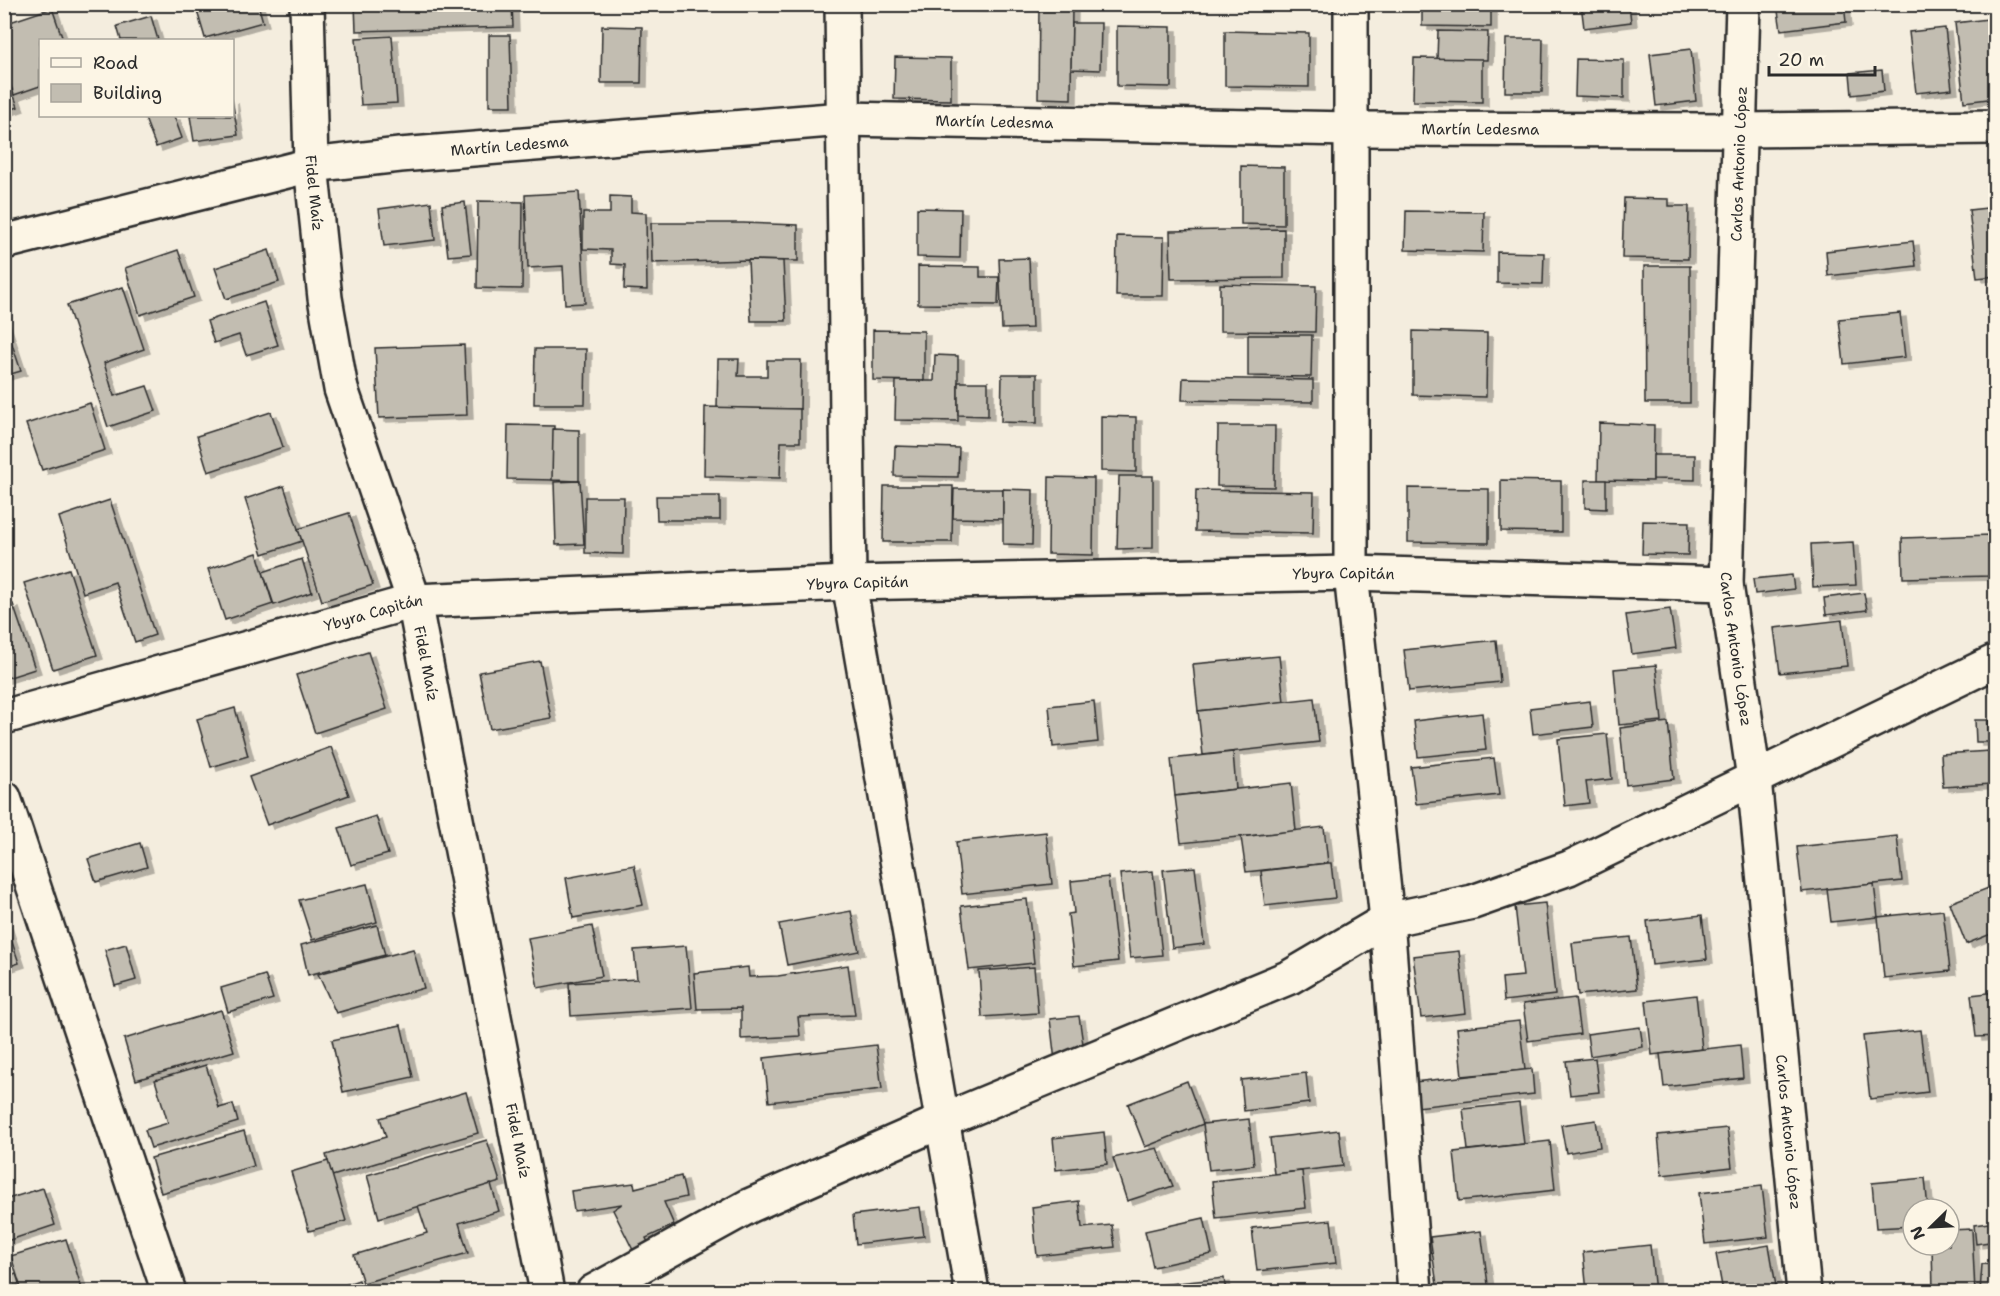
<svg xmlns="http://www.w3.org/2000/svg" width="2000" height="1296" viewBox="0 0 2000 1296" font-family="'Shantell Sans',sans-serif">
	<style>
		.building { fill: #c2bdb1; stroke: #2b2b2b; stroke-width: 1.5; filter: url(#shadow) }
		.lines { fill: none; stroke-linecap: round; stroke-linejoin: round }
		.minor-casing { stroke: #2b2b2b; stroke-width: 38 }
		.minor { stroke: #fcf5e5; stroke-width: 33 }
		.labels { text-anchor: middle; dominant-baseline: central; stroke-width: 5; stroke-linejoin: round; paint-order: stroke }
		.street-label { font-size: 15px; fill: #2b2b2b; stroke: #fcf5e5 }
	</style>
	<defs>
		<filter id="shadow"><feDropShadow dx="6" dy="4" stdDeviation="0" flood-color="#0004"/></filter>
	</defs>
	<rect width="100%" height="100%" fill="#f4edde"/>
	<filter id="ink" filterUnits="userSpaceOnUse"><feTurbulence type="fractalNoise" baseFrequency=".0167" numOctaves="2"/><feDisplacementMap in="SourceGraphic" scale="12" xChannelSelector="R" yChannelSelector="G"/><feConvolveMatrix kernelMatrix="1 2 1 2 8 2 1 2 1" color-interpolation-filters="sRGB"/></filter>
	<g filter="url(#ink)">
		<g class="building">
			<path d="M195,4H258L263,22L205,38Z"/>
			<path d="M355,4H512L513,27L356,31Z"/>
			<path d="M898,4H931V8L898,7Z"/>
			<path d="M953,4H981V8L953,7Z"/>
			<path d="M1039,4H1072L1071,99L1038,98Z"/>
			<path d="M1422,4H1491V27L1422,26Z"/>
			<path d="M1581,4H1629L1631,22L1584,28Z"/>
			<path d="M1844,4L1846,22L1781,30L1777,5Z"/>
			<path d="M52,8L63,40H40V86L14,95L4,67V24Z"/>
			<path d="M151,16L158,40H121L117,26Z"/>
			<path d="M1996,18V98L1964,102L1955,23Z"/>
			<path d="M1072,23H1101L1100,70L1071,69Z"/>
			<path d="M602,26L642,27L641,83H601Z"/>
			<path d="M1117,26L1171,27V87L1117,86Z"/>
			<path d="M1945,28L1952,89L1916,93L1909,32Z"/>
			<path d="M1225,31L1309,33V87L1225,86Z"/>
			<path d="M1438,31L1488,32L1487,60L1437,59Z"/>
			<path d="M489,35H510L512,106H489Z"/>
			<path d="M392,36L397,103L361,105L356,38Z"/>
			<path d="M1506,39H1543L1542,92H1505Z"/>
			<path d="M1691,49L1696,101L1656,106L1650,54Z"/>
			<path d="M895,57L951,58V100L894,99Z"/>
			<path d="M1414,58L1482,59V102L1413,101Z"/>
			<path d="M1576,59L1624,60V98L1575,96Z"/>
			<path d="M4,67L18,107L4,112Z"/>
			<path d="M1882,70L1884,91L1852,95L1850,73Z"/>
			<path d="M232,99L238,135L194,141L190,116H232Z"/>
			<path d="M144,116H174L182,138L156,147Z"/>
			<path d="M1241,166L1284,167V225L1241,224Z"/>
			<path d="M579,192L585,303L565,304L563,266L528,268L525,195Z"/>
			<path d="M610,196L631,197V212L646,213L647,290L624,289L625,265L611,264V250L583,249V213H610Z"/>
			<path d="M1624,198L1669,199V206H1689L1688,259L1622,258Z"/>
			<path d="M478,201L523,202L522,289L477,288Z"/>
			<path d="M431,202L435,240L384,246L379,209Z"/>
			<path d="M465,202L471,254L448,256L442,205Z"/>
			<path d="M1996,207V276L1977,278L1969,210Z"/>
			<path d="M917,208L961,209L960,258L917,257Z"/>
			<path d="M1406,211L1484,212L1483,252L1405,250Z"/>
			<path d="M651,223H743L798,225V261L748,260L652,263Z"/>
			<path d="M1284,229V278L1171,279L1170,231Z"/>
			<path d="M1117,236L1164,237L1163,296H1116Z"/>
			<path d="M1913,241L1916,266L1828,276L1826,251Z"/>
			<path d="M178,250L194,297L140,315L125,268Z"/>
			<path d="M269,250L279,282L226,299L215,268Z"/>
			<path d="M1497,252L1544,253L1543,284L1497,283Z"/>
			<path d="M1029,258L1032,328L1002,329L999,259Z"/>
			<path d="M748,260L783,261L786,321H751Z"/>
			<path d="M918,266L980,267V277H999L998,305L918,304Z"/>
			<path d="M1644,266H1690V403H1645Z"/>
			<path d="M1220,284L1316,286L1315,332L1220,331Z"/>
			<path d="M123,287L144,349L104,363L114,396L147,386L156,411L108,427L67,305Z"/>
			<path d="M264,302L278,345L246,355L239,335L214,343L207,321Z"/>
			<path d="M1900,313L1905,357L1844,364L1839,319Z"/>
			<path d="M4,320L21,371L4,376Z"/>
			<path d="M873,330L924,331V381L873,380Z"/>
			<path d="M1413,331L1487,333L1486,397L1413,395Z"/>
			<path d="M1248,335H1312L1311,377L1248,376Z"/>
			<path d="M464,345L467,415L379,418L375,348Z"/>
			<path d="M535,349H586L585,404H534Z"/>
			<path d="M935,355L958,356V421L895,420L896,381H934Z"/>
			<path d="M718,359H739L738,376H767V360H801L800,409L717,408Z"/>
			<path d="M1002,374H1037V423L1001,422Z"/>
			<path d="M1183,378L1313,380V402L1182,400Z"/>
			<path d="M958,382H988V416L958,415Z"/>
			<path d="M90,403L105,450L42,470L26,424Z"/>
			<path d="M705,407L800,409V442H781L780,478L704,476Z"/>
			<path d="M271,412L283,447L208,472L197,436Z"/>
			<path d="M1101,416L1136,417V472L1101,471Z"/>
			<path d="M1599,423L1654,425L1653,481L1598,480Z"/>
			<path d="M508,425L554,426V480L507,479Z"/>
			<path d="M1218,426H1275L1274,487L1217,486Z"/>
			<path d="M553,429L579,430V481L552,480Z"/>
			<path d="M895,446L959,448L958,477L894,476Z"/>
			<path d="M1653,455H1695V480L1653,479Z"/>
			<path d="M1119,476H1153V548L1117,549Z"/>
			<path d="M1049,477L1094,478L1093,555L1048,554Z"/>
			<path d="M1501,480L1561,481V532L1501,531Z"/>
			<path d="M1585,480H1606V509L1585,508Z"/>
			<path d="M580,481L584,544L556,545L554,482Z"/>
			<path d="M284,486L302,541L263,554L245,499Z"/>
			<path d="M884,486H953L952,542H883Z"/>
			<path d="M1408,488L1489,489V543L1408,542Z"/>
			<path d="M954,489H1003V519L953,518Z"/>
			<path d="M1003,489L1033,490L1032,545L1003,544Z"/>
			<path d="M1196,490L1314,492L1313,533L1195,531Z"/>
			<path d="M656,496H720V520H657Z"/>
			<path d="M585,497H624L623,554L585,553Z"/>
			<path d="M110,500L155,635L135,642L115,582L83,593L59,517Z"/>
			<path d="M349,513L373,585L322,601L298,529Z"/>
			<path d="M1643,521L1689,522L1688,555L1642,554Z"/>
			<path d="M1990,535L1991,576L1903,578L1902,538Z"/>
			<path d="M1853,542L1856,585L1813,587L1811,544Z"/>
			<path d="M257,553L273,604L225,620L208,569Z"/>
			<path d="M302,559L312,592L274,605L263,572Z"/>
			<path d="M69,569L97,655L53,669L24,583Z"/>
			<path d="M1792,575L1794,589L1755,594L1753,579Z"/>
			<path d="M1864,593L1867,610L1826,615L1824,598Z"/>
			<path d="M13,604L35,669L4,679V607Z"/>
			<path d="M1670,609L1676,648L1632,654L1626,615Z"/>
			<path d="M1842,620L1847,666L1780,673L1774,628Z"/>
			<path d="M1496,640L1500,682L1409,691L1404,650Z"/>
			<path d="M368,652L387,709L315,733L296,675Z"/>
			<path d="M1279,656L1284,702L1198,711L1193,664Z"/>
			<path d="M540,661L551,718L490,729L479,672Z"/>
			<path d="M1656,665L1662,721L1619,725L1614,669Z"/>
			<path d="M1314,698L1319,742L1203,755L1198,711Z"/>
			<path d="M1094,701L1098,742L1053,747L1049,706Z"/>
			<path d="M1590,701L1593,727L1533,734L1530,708Z"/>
			<path d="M235,708L248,756L211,767L197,719Z"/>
			<path d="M1482,713L1486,750L1418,757L1414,721Z"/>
			<path d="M1975,720H1988L1989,742H1976Z"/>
			<path d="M1668,722L1674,779L1626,785L1620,728Z"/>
			<path d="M1607,734L1612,779L1586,782L1589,803L1565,806L1558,739Z"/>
			<path d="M331,747L349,795L267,825L249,777Z"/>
			<path d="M1990,751L1992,784L1943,787L1941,754Z"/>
			<path d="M1233,752L1236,789L1175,796L1171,759Z"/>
			<path d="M1494,758L1499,795L1416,804L1411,767Z"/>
			<path d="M1291,783L1296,831L1181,843L1175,796Z"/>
			<path d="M376,816L388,854L351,865L339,828Z"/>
			<path d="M1324,827L1328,863L1246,872L1241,837Z"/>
			<path d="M1046,832L1052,884L962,894L956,842Z"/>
			<path d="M1897,836L1902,881L1802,892L1797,847Z"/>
			<path d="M140,843L147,867L96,882L88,859Z"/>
			<path d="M1328,863H1331L1335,898L1265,906L1261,871Z"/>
			<path d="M634,865L643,905L573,918L566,878Z"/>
			<path d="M1195,867L1204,944L1172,948L1163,870Z"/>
			<path d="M1153,871L1162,955L1130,958L1120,874Z"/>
			<path d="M1108,877L1118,961L1074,966L1068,914L1074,913L1071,881Z"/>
			<path d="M367,884L377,922L312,940L299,900Z"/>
			<path d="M1874,884L1878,917L1831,922L1827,889Z"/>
			<path d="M1996,885V932L1966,944L1950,903Z"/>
			<path d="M1027,899L1034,963L969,970L961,906Z"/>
			<path d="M1545,903L1555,995L1504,1001L1502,978L1523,976L1515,906Z"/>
			<path d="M1943,910L1950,971L1884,978L1878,917Z"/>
			<path d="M851,911L859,951L787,965L779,924Z"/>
			<path d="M1702,915L1707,959L1652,965L1647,921Z"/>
			<path d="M5,921L19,963L4,968V922Z"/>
			<path d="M377,925L385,955L308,975L301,945Z"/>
			<path d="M592,926L602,976L538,988L528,938Z"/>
			<path d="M1631,937L1637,989L1578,995L1572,943Z"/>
			<path d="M126,944L136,980L115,986L105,950Z"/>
			<path d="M686,946L692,1008L571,1016L569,983L637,979L634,950Z"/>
			<path d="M413,949L424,988L336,1013L318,974Z"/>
			<path d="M1459,951L1466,1013L1421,1018L1413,956Z"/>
			<path d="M848,965L855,1015L798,1017L800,1036L741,1039V1008L697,1009L694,973L748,967L749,977L778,976Z"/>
			<path d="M1034,967L1038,1013L982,1017L979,971Z"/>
			<path d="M265,975L273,999L228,1012L221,988Z"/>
			<path d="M1996,992V1036L1976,1037L1971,995Z"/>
			<path d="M1696,995L1702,1049L1652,1055L1646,1001Z"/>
			<path d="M1575,998L1580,1034L1528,1041L1523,1004Z"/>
			<path d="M221,1010L234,1051L136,1080L124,1039Z"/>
			<path d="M1079,1016L1085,1058L1055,1061L1050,1019Z"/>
			<path d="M1519,1021L1525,1070L1462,1076L1457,1028Z"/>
			<path d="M401,1025L413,1077L343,1092L332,1040Z"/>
			<path d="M1640,1027L1643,1047L1590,1056L1587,1034Z"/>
			<path d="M1920,1030L1928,1092L1870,1099L1863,1036Z"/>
			<path d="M1989,1036H1996V1058H1992Z"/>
			<path d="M876,1045L882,1089L769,1102L764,1058Z"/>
			<path d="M1740,1045L1743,1078L1664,1087L1660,1054Z"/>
			<path d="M1595,1058L1599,1092L1570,1095L1566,1061Z"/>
			<path d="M206,1065L219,1108L233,1104L238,1122L151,1148L145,1130L168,1123L155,1080Z"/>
			<path d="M1532,1069L1534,1094L1417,1107L1414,1082Z"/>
			<path d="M1306,1073L1309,1103L1244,1111L1241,1080Z"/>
			<path d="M1187,1081L1203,1124L1145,1147L1128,1104Z"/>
			<path d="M466,1092L478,1133L332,1176L326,1155L386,1137L380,1118Z"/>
			<path d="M1519,1103L1524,1144L1468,1150L1463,1109Z"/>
			<path d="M1249,1119L1254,1165L1209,1170L1203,1124Z"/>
			<path d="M1596,1120L1600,1147L1566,1153L1561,1125Z"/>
			<path d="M1727,1128L1732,1167L1662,1175L1658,1135Z"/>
			<path d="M1339,1130L1343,1166L1274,1174L1270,1138Z"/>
			<path d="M244,1131L254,1166L161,1193L151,1158Z"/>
			<path d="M1104,1132L1107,1164L1056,1170L1053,1138Z"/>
			<path d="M1996,1135V1171H1994L1990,1136Z"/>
			<path d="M487,1140L500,1182L379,1218L367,1175Z"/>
			<path d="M1550,1141L1555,1190L1459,1201L1454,1152Z"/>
			<path d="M1157,1148L1173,1186L1127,1201L1113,1158Z"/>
			<path d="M328,1161L346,1221L309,1231L291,1172Z"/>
			<path d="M1302,1171L1306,1208L1216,1218L1212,1181Z"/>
			<path d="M681,1176L686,1197L664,1202L674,1225L646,1238L651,1249L636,1256L613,1210L622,1204L574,1211L571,1191L634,1183L635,1188Z"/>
			<path d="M1925,1178L1928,1209H1913V1226L1876,1228L1872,1183Z"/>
			<path d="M491,1184L499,1211L459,1223L468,1253L363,1283L354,1255L427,1233L418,1206Z"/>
			<path d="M1762,1186L1768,1237L1705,1244L1699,1193Z"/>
			<path d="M43,1188L55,1225L4,1242V1200Z"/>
			<path d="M1079,1201L1082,1228L1112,1225L1115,1247L1037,1256L1032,1207Z"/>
			<path d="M920,1207L924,1236L856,1244L853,1215Z"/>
			<path d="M1204,1218L1212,1254L1153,1267L1145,1231Z"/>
			<path d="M1331,1220L1336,1263L1257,1271L1252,1228Z"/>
			<path d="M1996,1222V1241L1976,1244L1974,1225Z"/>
			<path d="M1972,1229L1975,1292H1933L1932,1245H1949V1230Z"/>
			<path d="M1481,1231L1489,1292H1438L1430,1237Z"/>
			<path d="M66,1239L83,1292H22L11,1256Z"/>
			<path d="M1650,1245L1655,1292H1587L1583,1252Z"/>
			<path d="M1769,1245L1777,1292H1723L1716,1254Z"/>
			<path d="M1982,1264L1996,1265V1292H1980Z"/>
			<path d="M16,1274L22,1292H4V1278Z"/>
			<path d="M1224,1278L1226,1292H1161L1160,1285Z"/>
			<path d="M359,1280L363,1292H327V1291Z"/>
		</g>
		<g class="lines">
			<g class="minor-casing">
				<g id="minor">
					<path id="s1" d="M307,4L311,165L325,298L341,389L414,601L547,1292"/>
					<path d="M842,4L849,583L972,1292"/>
					<path d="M1351,4V573L1387,920L1415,1292"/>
					<path id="s2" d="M1743,4L1726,584L1754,779L1804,1292"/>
					<path id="s3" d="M4,242L311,165L400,155L843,119L1351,129L1740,130L1996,127"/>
					<path id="s4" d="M4,717L414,601L849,583L1351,573L1726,584"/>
					<path d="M4,798L169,1292"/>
					<path d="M593,1292L749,1206L942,1121L1290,977L1387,920L1473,902L1569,868L1996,661"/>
				</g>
			</g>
			<use href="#minor" class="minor"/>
		</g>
	</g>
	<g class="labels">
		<g class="street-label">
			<text stroke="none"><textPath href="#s3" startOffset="1002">Martín Ledesma</textPath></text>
			<text stroke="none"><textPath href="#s3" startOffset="1488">Martín Ledesma</textPath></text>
			<text stroke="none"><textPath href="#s3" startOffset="516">Martín Ledesma</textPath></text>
			<text transform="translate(1739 164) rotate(-88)">Carlos Antonio López</text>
			<text stroke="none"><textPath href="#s1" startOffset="189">Fidel Maíz</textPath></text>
			<text stroke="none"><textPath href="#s4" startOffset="1356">Ybyra Capitán</textPath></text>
			<text stroke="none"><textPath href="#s4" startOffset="870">Ybyra Capitán</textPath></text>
			<text stroke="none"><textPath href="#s4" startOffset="384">Ybyra Capitán</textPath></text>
			<text stroke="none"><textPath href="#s2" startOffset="646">Carlos Antonio López</textPath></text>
			<text stroke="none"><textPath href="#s1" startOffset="675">Fidel Maíz</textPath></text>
			<text stroke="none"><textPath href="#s2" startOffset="1132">Carlos Antonio López</textPath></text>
			<text stroke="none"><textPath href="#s1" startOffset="1161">Fidel Maíz</textPath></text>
		</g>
	</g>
	<rect width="2000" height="1296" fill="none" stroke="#fcf5e5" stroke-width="24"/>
	<rect x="12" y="12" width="1976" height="1272" fill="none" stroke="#2b2b2b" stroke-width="2" filter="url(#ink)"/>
	<rect x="39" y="39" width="195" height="78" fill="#fcf5e5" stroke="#a8a49b" stroke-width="1.5"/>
	<rect x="51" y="58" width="30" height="9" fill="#fcf5e5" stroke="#a8a49b" stroke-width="1.5"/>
	<text x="93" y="69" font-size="18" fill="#2b2b2b">Road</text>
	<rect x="51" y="84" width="30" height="18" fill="#c2bdb1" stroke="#a8a49b" stroke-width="1.5"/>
	<text x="93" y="99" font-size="18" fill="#2b2b2b">Building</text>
	<g transform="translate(1931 1227) rotate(246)"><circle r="28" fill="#fcf5e5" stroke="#a8a49b" stroke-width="1.5"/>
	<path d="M0-4.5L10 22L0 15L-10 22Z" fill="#2b2b2b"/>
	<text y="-9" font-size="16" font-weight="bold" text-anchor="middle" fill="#2b2b2b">N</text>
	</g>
	<path d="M1769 66v9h106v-9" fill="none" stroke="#2b2b2b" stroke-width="3"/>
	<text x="1778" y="66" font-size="18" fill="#2b2b2b" stroke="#fcf5e5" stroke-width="4.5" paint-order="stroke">20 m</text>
</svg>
